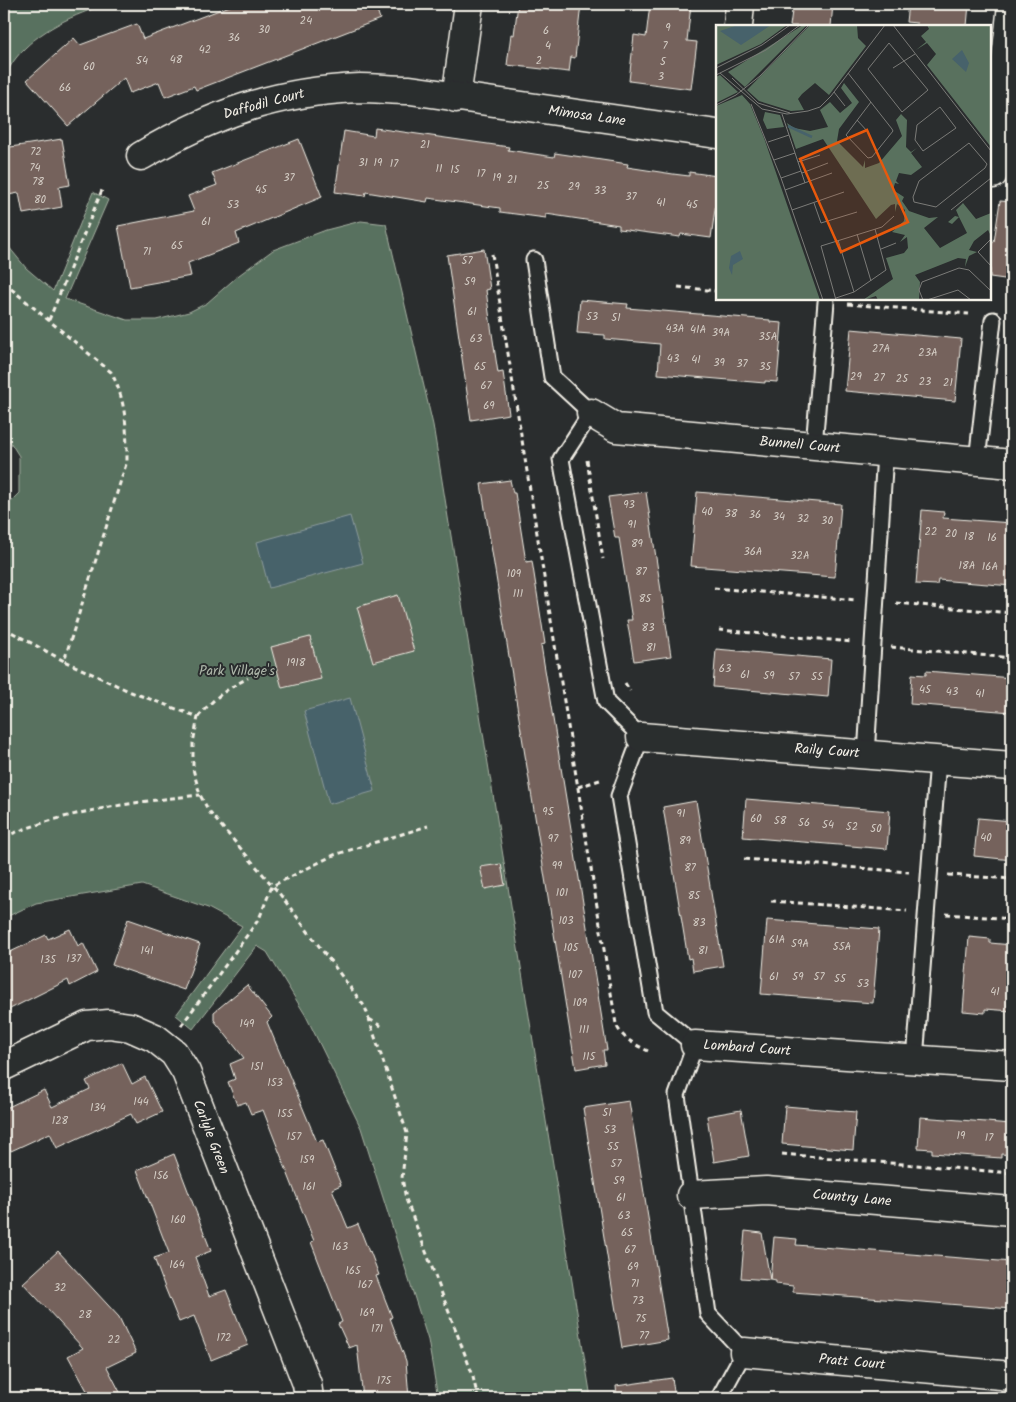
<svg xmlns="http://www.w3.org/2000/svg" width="1016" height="1402" viewBox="0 0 1016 1402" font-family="Kalam,sans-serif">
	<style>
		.green { fill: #59715e; stroke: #a6b1a3 }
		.water { fill: #47626b; stroke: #8c9b9d }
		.building { fill: #74625c; stroke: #f4f1e8 }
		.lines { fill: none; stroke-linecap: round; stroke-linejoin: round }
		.lane-casing { stroke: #f4f1e8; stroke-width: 19 }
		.street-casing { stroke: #f4f1e8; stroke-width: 31 }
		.path { stroke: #f4f1e8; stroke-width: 3; stroke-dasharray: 5 4; stroke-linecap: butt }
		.lane { stroke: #2a2d2e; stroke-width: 15 }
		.street { stroke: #2a2d2e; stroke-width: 28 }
		.labels { text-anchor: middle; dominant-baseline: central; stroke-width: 4; stroke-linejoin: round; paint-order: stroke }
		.number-label { font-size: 11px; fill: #d4cdc5 }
		.street-label { font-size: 14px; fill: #f4f1e8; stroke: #2a2d2e }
		.park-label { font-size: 14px; fill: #aeb7aa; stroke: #2a2d2e }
		.inset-river { fill: none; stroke: #47626b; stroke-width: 2.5 }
		.inset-road { fill: none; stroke: #7b7b78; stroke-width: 1 }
		.view { fill: #e8590c; fill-opacity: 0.15; stroke: #e8590c; stroke-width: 2.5 }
		.inset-edge { fill: none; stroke: #f4f1e8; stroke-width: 2.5 }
	</style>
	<rect width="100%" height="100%" fill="#2a2d2e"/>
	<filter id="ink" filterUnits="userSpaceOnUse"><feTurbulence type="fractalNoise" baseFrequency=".02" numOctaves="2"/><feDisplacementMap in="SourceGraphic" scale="10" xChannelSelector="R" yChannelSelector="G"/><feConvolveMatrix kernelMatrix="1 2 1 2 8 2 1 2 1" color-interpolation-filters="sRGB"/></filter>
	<g filter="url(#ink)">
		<g class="green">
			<path d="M4,4H108C75,14 38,30 16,58C11,64 8,71 4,78Z"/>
			<path d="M93,192L108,200L65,299L127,320H156L189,312L207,303L239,275L273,250L326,230L361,221L386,224L433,425L591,1398H438L428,1340L361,1128L306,1016L267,952L257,946L193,1029L176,1015L242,926L208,908L142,885L36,903L4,918V508L19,493V456L4,432V241L26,268L53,291Z"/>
		</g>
		<g class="water">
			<path d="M350,516L363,563L269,588L257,542Z"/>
			<path d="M350,698L375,791L329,804L304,711Z"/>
		</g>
		<g class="building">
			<path d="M235,4H375L380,19L196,90L194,86L165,97L159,82L130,93L124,78L68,126L27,80L74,38L80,45L137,24L143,39Z"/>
			<path d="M518,4H581L575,58L571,57L569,72L507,65L511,34L514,35Z"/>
			<path d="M650,4H691L687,41L697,42L691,89L629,81L634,35L646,37Z"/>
			<path d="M793,4H833L831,26H790Z"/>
			<path d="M908,4H969L967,26H916L917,23L906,22Z"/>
			<path d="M375,128L509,147L508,150L554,157L555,153L628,164L627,167L673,174L689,176V172L717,176V195L711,238L681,234L680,237L619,229V225L546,214V218L500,212V208L428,198L427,202L366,192L365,196L335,192L344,131L374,136Z"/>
			<path d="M62,139L70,185L59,187L62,207L23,214L19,193L8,195L4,166V148Z"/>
			<path d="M299,139L322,197L236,233L239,243L188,263L191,276L130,287L118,226L194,211L188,196L217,185L212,173Z"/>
			<path d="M1000,201L1012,202V280L990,277V256L992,242H994Z"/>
			<path d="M484,249L490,289L486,290L490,320L498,373L503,372L509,414L471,420L447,255Z"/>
			<path d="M580,300L628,304L627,308L770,320V322L782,323L777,382L765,381V383L658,374L660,344L605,339V335L577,333Z"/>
			<path d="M851,329L961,339L955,401L845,391Z"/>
			<path d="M510,480L513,493H515L526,562L532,561L545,644L541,645L607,1050H603L605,1064L576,1069L481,484Z"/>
			<path d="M646,492L671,656L634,661L627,620H632L619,538H615L608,497Z"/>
			<path d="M697,492L841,504L835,577L691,566Z"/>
			<path d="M922,510L944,512L943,518L1012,523V586L938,580L937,585L916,584Z"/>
			<path d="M398,595L414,651L373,662L357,607Z"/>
			<path d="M310,637L321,679L282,688L271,647Z"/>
			<path d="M716,649L831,659L828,697L713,687Z"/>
			<path d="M926,671L1012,678V712L910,704L912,674L926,675Z"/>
			<path d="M746,799L890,811L887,849L743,837Z"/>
			<path d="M696,801L723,966L693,971L691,958L688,959L663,807Z"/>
			<path d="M978,818L1012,821V860L974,856Z"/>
			<path d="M501,864L505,885L485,889L480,867Z"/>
			<path d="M128,919L200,944L184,990L112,965Z"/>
			<path d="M767,920L879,929L873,1003L761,994Z"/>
			<path d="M70,929L78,946L83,943L97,972L70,986L68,980L4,1012V955L46,935L48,939Z"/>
			<path d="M969,937L990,939V943L1012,945V1011L985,1009V1013L963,1011Z"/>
			<path d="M247,985L272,1017L267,1022L317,1142L323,1140L341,1185L332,1189L348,1228L358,1224L369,1252L370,1251L379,1275L376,1276L392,1317L390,1318L406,1361L409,1398H363L357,1345L349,1348L338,1324L342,1322L311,1242L314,1241L263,1110L251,1114L246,1102L237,1105L228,1082L235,1079L230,1064L244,1058L214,1020V1012Z"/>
			<path d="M122,1063L132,1084L145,1077L162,1112L136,1124L131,1114L57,1148L50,1133L11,1151L4,1135V1109L44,1090L52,1107L90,1089L86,1081Z"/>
			<path d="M629,1101L668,1340L622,1348L583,1108Z"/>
			<path d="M785,1106L856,1112L853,1150L782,1144Z"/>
			<path d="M741,1110L749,1156L714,1162L707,1116Z"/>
			<path d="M920,1117L1012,1124V1155L1001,1154V1158L932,1153V1149L918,1148Z"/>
			<path d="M174,1154L211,1251L195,1257L209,1296L226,1290L248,1345L211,1360L194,1316L179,1322L164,1285L154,1258L169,1253L137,1170Z"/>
			<path d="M745,1231L762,1233L770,1280L741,1278Z"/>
			<path d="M774,1237L797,1239L796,1245L1012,1262V1309L793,1292V1286L776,1284V1281L770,1280Z"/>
			<path d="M58,1251L119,1317L136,1353L107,1367L123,1398H91L68,1356L83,1348L23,1283Z"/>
			<path d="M672,1378L675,1398H617L616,1386Z"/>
		</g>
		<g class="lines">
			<g class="lane-casing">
				<g id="lane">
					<path d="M534,260L552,377L591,413L561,459L606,702L641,737L619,796L655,1012L695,1045L677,1095L708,1314L744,1352L719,1398"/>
					<path d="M814,446L826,302"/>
					<path d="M977,461L993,320"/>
					<path d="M866,755L885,453"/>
					<path d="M915,1060L938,760"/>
				</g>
			</g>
			<g class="street-casing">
				<g id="street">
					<path d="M738,26L740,4"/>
					<path d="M456,98L469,4"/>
					<path d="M141,156C212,114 276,91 360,88C376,88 393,90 410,90L717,134"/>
					<path d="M993,174L1012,5"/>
					<path d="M591,413L616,428L1012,464"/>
					<path d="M641,737L1012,766"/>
					<path d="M695,1045L1012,1066"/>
					<path d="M4,1066L87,1026L109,1024L130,1027L155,1038L174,1053L186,1072L307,1384L309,1398"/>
					<path d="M691,1195L766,1191L1012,1211"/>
					<path d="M744,1352L1012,1376"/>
				</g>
			</g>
			<g class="path">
				<path d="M492,254L616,1024C621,1038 634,1044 648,1051"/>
				<path d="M4,283L111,372C126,399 127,430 127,461L64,661L131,692L198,717L193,743V769L200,795L210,813L279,893L365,1007L407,1133L402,1178L406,1199L472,1373L478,1398"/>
				<path d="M678,287L717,291"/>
				<path d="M848,304L969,314"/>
				<path d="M49,320L102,190"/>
				<path d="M587,460L603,559"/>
				<path d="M714,588L857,600"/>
				<path d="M896,603L1012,613"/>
				<path d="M4,628L64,661"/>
				<path d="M719,630L853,642"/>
				<path d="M891,647L1012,658"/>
				<path d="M625,683L630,691"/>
				<path d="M198,717C215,697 225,690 248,678"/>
				<path d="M578,787L603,779"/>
				<path d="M4,837C66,811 133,802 200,795"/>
				<path d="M744,859L909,872"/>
				<path d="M948,875L1012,879"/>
				<path d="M771,901L907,911"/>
				<path d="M946,914L1012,919"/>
				<path d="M369,1019L383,1027"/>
				<path d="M181,1026L259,919L272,886L334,855L428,826"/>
				<path d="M782,1154L1012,1173"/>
			</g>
			<use href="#lane" class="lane"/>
			<use href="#street" class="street"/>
		</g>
	</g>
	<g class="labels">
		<g class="number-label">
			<text x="306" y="21">24</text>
			<text x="668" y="28">9</text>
			<text x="264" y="30">30</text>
			<text x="546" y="31">6</text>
			<text x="234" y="38">36</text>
			<text x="548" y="46">4</text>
			<text x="665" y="46">7</text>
			<text x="205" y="50">42</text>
			<text x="176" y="60">48</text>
			<text x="142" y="61">54</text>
			<text x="539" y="61">2</text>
			<text x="663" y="62">5</text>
			<text x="89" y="67">60</text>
			<text x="661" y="77">3</text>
			<text x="65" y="88">66</text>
			<text x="425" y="145">21</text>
			<text x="36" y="152">72</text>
			<text x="363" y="163">31</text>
			<text x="378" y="163">19</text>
			<text x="394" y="164">17</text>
			<text x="35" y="168">74</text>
			<text x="439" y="169">11</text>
			<text x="455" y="170">15</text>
			<text x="481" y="174">17</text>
			<text x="289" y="178">37</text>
			<text x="497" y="178">19</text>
			<text x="512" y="180">21</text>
			<text x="38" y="182">78</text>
			<text x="543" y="186">25</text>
			<text x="574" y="187">29</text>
			<text x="261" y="190">45</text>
			<text x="600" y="191">33</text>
			<text x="631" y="197">37</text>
			<text x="40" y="200">80</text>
			<text x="661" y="203">41</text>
			<text x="233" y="205">53</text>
			<text x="692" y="205">45</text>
			<text x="206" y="222">61</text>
			<text x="177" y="246">65</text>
			<text x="147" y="252">71</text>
			<text x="467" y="261">57</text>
			<text x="470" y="282">59</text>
			<text x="472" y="312">61</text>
			<text x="592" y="317">53</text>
			<text x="616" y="318">51</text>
			<text x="675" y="329">43A</text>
			<text x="698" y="330">41A</text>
			<text x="721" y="333">39A</text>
			<text x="768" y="337">35A</text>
			<text x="476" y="339">63</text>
			<text x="881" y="349">27A</text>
			<text x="928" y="353">23A</text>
			<text x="673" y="359">43</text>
			<text x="696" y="360">41</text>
			<text x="719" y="363">39</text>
			<text x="742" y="364">37</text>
			<text x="480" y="367">65</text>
			<text x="765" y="367">35</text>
			<text x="856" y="377">29</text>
			<text x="879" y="378">27</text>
			<text x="902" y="379">25</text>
			<text x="925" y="382">23</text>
			<text x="948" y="383">21</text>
			<text x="486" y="386">67</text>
			<text x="489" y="406">69</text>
			<text x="629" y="505">93</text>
			<text x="707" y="512">40</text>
			<text x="731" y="514">38</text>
			<text x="755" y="515">36</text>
			<text x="779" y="517">34</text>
			<text x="803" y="519">32</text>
			<text x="827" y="521">30</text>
			<text x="632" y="525">91</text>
			<text x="931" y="532">22</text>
			<text x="951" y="534">20</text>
			<text x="969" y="537">18</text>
			<text x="992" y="538">16</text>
			<text x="637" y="544">89</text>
			<text x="753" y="552">36A</text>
			<text x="800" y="556">32A</text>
			<text x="967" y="566">18A</text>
			<text x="990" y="567">16A</text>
			<text x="641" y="572">87</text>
			<text x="514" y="574">109</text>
			<text x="518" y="594">111</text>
			<text x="645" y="599">85</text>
			<text x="648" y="628">83</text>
			<text x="651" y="648">81</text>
			<text x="296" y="663">1918</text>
			<text x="725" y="669">63</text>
			<text x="745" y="675">61</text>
			<text x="769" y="676">59</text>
			<text x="794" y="677">57</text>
			<text x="817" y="677">55</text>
			<text x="925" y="690">45</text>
			<text x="952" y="692">43</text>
			<text x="980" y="694">41</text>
			<text x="548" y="812">95</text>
			<text x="681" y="814">91</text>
			<text x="756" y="819">60</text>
			<text x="780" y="821">58</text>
			<text x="804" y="823">56</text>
			<text x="828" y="825">54</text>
			<text x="852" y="827">52</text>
			<text x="876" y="829">50</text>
			<text x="986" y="838">40</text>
			<text x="553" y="839">97</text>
			<text x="685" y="841">89</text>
			<text x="557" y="866">99</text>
			<text x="690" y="868">87</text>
			<text x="562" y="893">101</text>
			<text x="694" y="896">85</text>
			<text x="566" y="921">103</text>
			<text x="699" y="923">83</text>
			<text x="777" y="940">61A</text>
			<text x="800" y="944">59A</text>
			<text x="842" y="947">55A</text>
			<text x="571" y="948">105</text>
			<text x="147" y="951">141</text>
			<text x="703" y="951">81</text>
			<text x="74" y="959">137</text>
			<text x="48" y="960">135</text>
			<text x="575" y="975">107</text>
			<text x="774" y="977">61</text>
			<text x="798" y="977">59</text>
			<text x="819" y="977">57</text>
			<text x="840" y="979">55</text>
			<text x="863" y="984">53</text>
			<text x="995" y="992">41</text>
			<text x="580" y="1003">109</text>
			<text x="247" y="1024">149</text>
			<text x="584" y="1030">111</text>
			<text x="589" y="1057">115</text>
			<text x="257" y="1067">151</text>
			<text x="275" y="1083">153</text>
			<text x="141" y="1102">144</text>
			<text x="98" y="1108">134</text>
			<text x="607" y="1113">51</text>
			<text x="285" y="1114">155</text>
			<text x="60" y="1121">128</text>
			<text x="610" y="1130">53</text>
			<text x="961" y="1136">19</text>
			<text x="294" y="1137">157</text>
			<text x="989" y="1138">17</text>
			<text x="613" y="1147">55</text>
			<text x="307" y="1160">159</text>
			<text x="616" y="1164">57</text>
			<text x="161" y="1176">156</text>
			<text x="619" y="1181">59</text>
			<text x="309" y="1187">161</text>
			<text x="621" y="1198">61</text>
			<text x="624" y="1216">63</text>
			<text x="178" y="1220">160</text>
			<text x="627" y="1233">65</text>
			<text x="340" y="1247">163</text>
			<text x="630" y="1250">67</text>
			<text x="177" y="1265">164</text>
			<text x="633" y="1267">69</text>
			<text x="353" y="1271">165</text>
			<text x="635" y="1284">71</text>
			<text x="365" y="1285">167</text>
			<text x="60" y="1288">32</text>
			<text x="638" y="1301">73</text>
			<text x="367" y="1313">169</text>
			<text x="85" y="1315">28</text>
			<text x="641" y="1319">75</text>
			<text x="377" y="1329">171</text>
			<text x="644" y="1336">77</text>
			<text x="224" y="1338">172</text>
			<text x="114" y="1340">22</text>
			<text x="384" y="1381">175</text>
		</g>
		<g class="street-label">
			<text transform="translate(264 104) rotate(-15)">Daffodil Court</text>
			<text transform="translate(587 116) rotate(8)">Mimosa Lane</text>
			<text transform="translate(800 445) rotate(5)">Bunnell Court</text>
			<text transform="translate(827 751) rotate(4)">Raily Court</text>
			<text transform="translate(747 1048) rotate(4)">Lombard Court</text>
			<text transform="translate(211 1137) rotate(69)">Carlyle Green</text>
			<text transform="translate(852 1198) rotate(5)">Country Lane</text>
			<text transform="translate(852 1362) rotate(5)">Pratt Court</text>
		</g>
		<g class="park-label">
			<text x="237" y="671">Park Village's</text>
		</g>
	</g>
	<g transform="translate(716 25)">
		<rect width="275" height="275" fill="#2a2d2e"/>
		<path d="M3,0H71L45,19L0,40V2ZM87,0H91L29,62L12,47ZM94,0H141L142,13L150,21L113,70L99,58L86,69L82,74L88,85L75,86L43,76L31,65ZM211,0H275V122L211,40L220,29L211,18L200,25L210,17L205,11L213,4ZM4,50L22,67L0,78V52ZM128,58L143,77L123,104L121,116L147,142L149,135V143L163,138L186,111L180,95L185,89L191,95L190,122L195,127L201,123L195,128L206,142L195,150L183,148L180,156L183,159L179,158L177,165L188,172L186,176L193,186L213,193L222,192L208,203L224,223L251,208L243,192L236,199L232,197L239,191L243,192L240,185L247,178L260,194L275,188V211L272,205L258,216L253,225L261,227L253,231L249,242L250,234L242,233L199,250L204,257L203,275H162L160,271L147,275L177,254L170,233L188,228L192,223L191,212L184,217L189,210L176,207L188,196L189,185L181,179L179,187V179L175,180L160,194L107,114L80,124L71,98L78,103L94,106L112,102L104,85L114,77L124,88L136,78L125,63ZM26,70L34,79L48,113L104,275H0V81ZM49,87L64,90L68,102L51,104L47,95Z" fill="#59715e"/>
		<path d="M22,0H55L25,20L4,6ZM246,25L253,38L250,47L236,34ZM24,226L27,234L17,240L16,250L13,243L15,231Z" fill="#47626b"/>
		<path class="inset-river" d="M72,101L96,112"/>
		<path class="inset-road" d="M177,0L275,126M173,18L212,65L186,87L152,44ZM0,43L46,20L74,0M177,43L199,29M4,48L46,84L71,89L92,86L104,82L115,71L169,0M132,48L176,104L177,106L156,132L152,133L130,110L155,77M0,50L50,25L84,0M16,53L42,78L74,88M118,67L129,81M35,79L65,153L107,275M0,80L20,70L44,51L93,0M224,82L240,103L207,126L199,115L201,100ZM66,89L89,158M141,95L152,107M52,117L73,110M253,118L271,139L269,143L220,182L198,177L197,172L203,156ZM58,135L79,128M82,137L104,130M86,148L112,138M65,153L85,146M69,165L116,148M98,178L105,198L141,187M76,185L128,167M235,185L275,153M141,209L155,256M275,214L262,227L275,241M122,215L138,267M165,224L180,218M120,273L138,267L170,245L159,204M120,275L105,221L166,202L178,191M207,275L203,265L206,257L243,243L253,245L275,266M211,275L242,265L255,275"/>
		<path class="view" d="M151,105L192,197L125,227L84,134Z"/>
		<rect width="275" height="275" class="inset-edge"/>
	</g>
	<rect width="1016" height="1402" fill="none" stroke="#2a2d2e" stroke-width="20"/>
	<rect x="10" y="10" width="996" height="1382" fill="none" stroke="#f4f1e8" stroke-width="2" filter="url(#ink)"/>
</svg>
